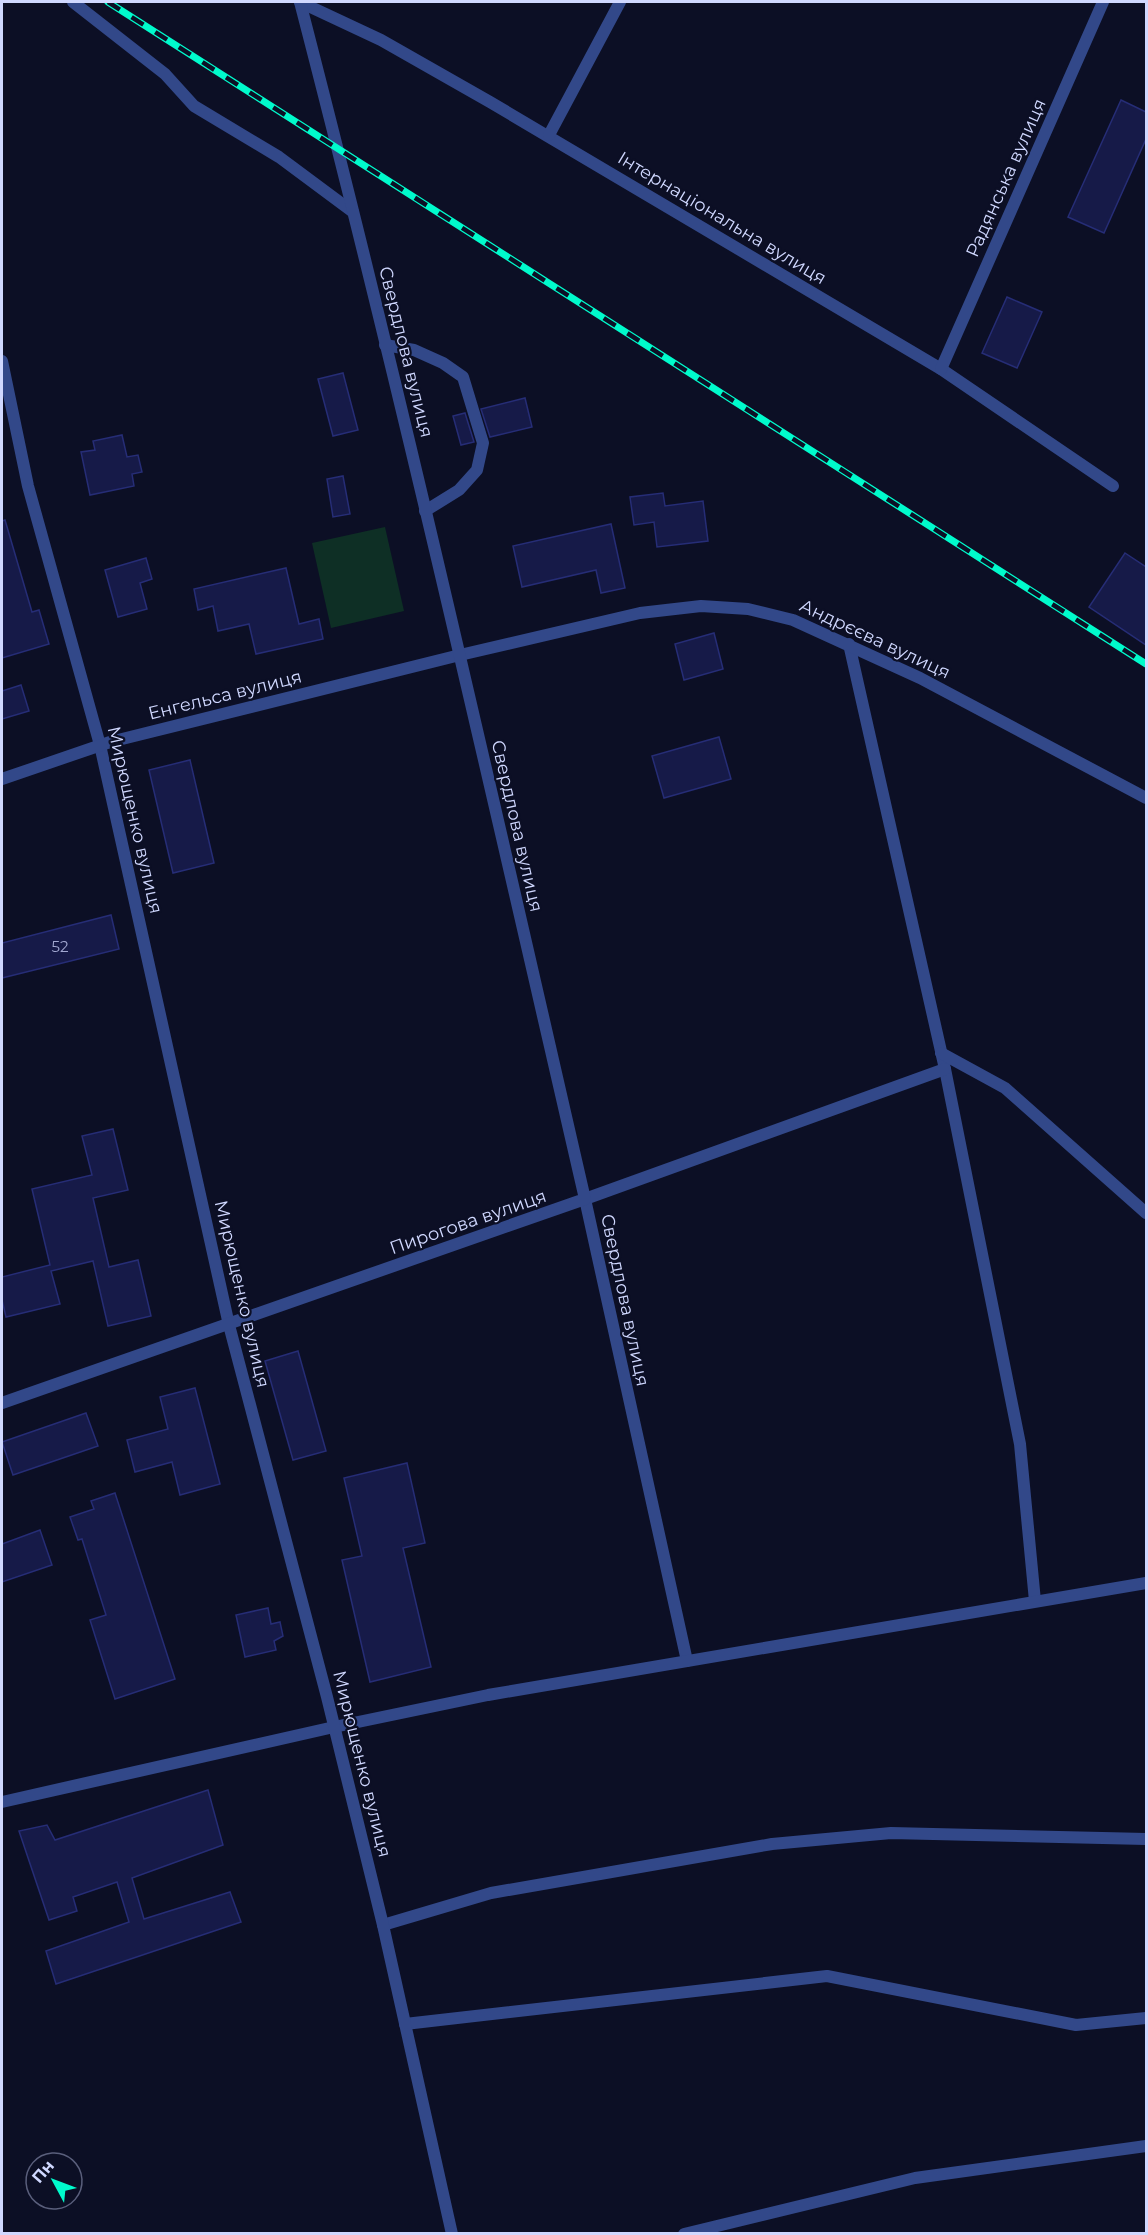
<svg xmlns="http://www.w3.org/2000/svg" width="1148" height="2235" viewBox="0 0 1148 2235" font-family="Montserrat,sans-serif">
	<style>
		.green { fill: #0e2f25 }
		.building { fill: #161a48; stroke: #262d76; stroke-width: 1.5 }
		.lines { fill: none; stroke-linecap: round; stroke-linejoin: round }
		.minor { stroke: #324889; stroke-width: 12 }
		.tertiary { stroke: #324889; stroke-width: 12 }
		.rail-casing { stroke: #00fbcc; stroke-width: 7 }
		.rail { stroke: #0c0f25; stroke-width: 4.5; stroke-dasharray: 14; stroke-linecap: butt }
		.labels { text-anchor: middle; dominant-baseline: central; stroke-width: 4.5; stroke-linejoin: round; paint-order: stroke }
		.number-label { font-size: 15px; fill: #a2a8d1 }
		.street-label { font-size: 18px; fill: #d0d8ff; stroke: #0c0f25 }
	</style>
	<rect width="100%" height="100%" fill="#0c0f25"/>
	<path class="green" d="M385,527L404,611L331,628L312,543Z"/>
	<g class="building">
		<path d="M1121,100L1146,112V139L1104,233L1068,217Z"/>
		<path d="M1007,297L1042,312L1017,368L982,353Z"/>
		<path d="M343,373L358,430L333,436L318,379Z"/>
		<path d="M525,398L532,427L490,437L481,409Z"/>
		<path d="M465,413L474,442L461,445L453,416Z"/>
		<path d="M122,435L127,457L138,455L142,472L132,474L134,486L90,495L81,452L95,450L93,441Z"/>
		<path d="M343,476L350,514L333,517L327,479Z"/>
		<path d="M663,493L665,506L703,501L708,541L657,547L654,522L634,525L630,497Z"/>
		<path d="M5,520L32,612L39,610L49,644L2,658V521Z"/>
		<path d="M611,524L625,588L601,593L596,570L522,587L513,546Z"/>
		<path d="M1125,553L1146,567V645L1089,607Z"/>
		<path d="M146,558L152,579L140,583L147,609L118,617L105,570Z"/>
		<path d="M286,568L299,624L319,619L323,639L256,654L249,624L218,631L213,606L198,610L194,589Z"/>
		<path d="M714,633L723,669L684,680L675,644Z"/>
		<path d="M21,685L29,711L2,719V691Z"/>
		<path d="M719,737L731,779L664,798L652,756Z"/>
		<path d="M190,760L214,863L173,873L149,770Z"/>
		<path d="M111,915L119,949L2,978V943Z"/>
		<path d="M113,1129L128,1190L93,1198L109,1267L138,1260L151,1316L108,1326L93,1261L51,1271L60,1304L6,1317L2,1300V1277L50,1265L32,1189L92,1175L82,1136Z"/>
		<path d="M298,1351L326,1451L293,1460L265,1361Z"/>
		<path d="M195,1388L220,1484L180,1495L172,1462L135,1472L127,1440L168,1429L160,1397Z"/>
		<path d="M86,1413L98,1446L13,1475L2,1442Z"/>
		<path d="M407,1463L425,1543L403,1548L431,1667L370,1682L342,1560L362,1556L344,1478Z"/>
		<path d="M115,1493L175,1679L115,1699L90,1620L106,1615L82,1539L78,1540L70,1517L94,1509L91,1501Z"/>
		<path d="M40,1530L52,1565L2,1582V1544Z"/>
		<path d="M268,1608L271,1624L280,1622L283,1636L274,1641L276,1650L245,1657L236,1615Z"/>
		<path d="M208,1790L223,1845L132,1878L144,1919L230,1892L241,1922L56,1984L46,1951L129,1922L117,1882L73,1897L77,1911L49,1920L19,1831L47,1825L55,1840Z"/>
	</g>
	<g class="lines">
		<g class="minor">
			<path d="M73,2L165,74L194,106L279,157L353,212"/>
			<path d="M300,2L381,40L490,102L941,369L1113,486"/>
			<path d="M549,135L620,2"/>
			<path d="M385,345L414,350L443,363L463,377L483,443L477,470L459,490L425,511"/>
			<path d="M2,361L28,486L100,745L229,1325"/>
			<path d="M941,369L1103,2"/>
			<path d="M849,644L945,1069L1020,1444L1035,1601"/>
			<path d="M941,1053L1005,1088L1146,1213"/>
			<path d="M687,1661L585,1199L945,1069"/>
			<path d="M2,1802L334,1727L488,1695L1146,1583"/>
			<path d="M383,1925L491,1893L772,1844L891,1833L1146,1839"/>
			<path d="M405,2024L827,1976L1076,2025L1146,2018"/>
			<path d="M684,2234L915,2178L1146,2146"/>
		</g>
		<g class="tertiary">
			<path d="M2,779L110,742L460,655L640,613L701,606L748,609L793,620L920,678L1146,798"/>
			<path d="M229,1325L327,1697L383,1925L452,2234"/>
			<path d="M2,1403L585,1199C493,799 403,399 300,2"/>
		</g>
		<g class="rail-casing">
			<path id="rail" d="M108,2L1146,664"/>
		</g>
		<use href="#rail" class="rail"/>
	</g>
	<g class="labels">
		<g class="number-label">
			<text x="60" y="946">52</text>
		</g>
		<g class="street-label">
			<text transform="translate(1006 178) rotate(-66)">Радянська вулиця</text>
			<text transform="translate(722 218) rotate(31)">Інтернаціональна вулиця</text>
			<text transform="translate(406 352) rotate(76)">Свердлова вулиця</text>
			<text transform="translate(875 639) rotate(25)">Андрєєва вулиця</text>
			<text transform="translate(225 695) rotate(-14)">Енгельса вулиця</text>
			<text transform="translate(135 820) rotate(77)">Мирющенко вулиця</text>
			<text transform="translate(517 826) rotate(77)">Свердлова вулиця</text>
			<text transform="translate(468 1222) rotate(-19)">Пирогова вулиця</text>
			<text transform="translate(242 1294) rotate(77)">Мирющенко вулиця</text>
			<text transform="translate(625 1300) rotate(78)">Свердлова вулиця</text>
			<text transform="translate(362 1764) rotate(76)">Мирющенко вулиця</text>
		</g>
	</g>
	<rect width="1148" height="2235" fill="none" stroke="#d0d8ff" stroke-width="6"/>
	<g transform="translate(54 2181) rotate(311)"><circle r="28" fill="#0c0f25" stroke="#5a5f7c" stroke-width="1.5"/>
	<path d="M0-4.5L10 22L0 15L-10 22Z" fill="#00fbcc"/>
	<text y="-9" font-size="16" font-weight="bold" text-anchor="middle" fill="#d0d8ff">Пн</text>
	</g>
</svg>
